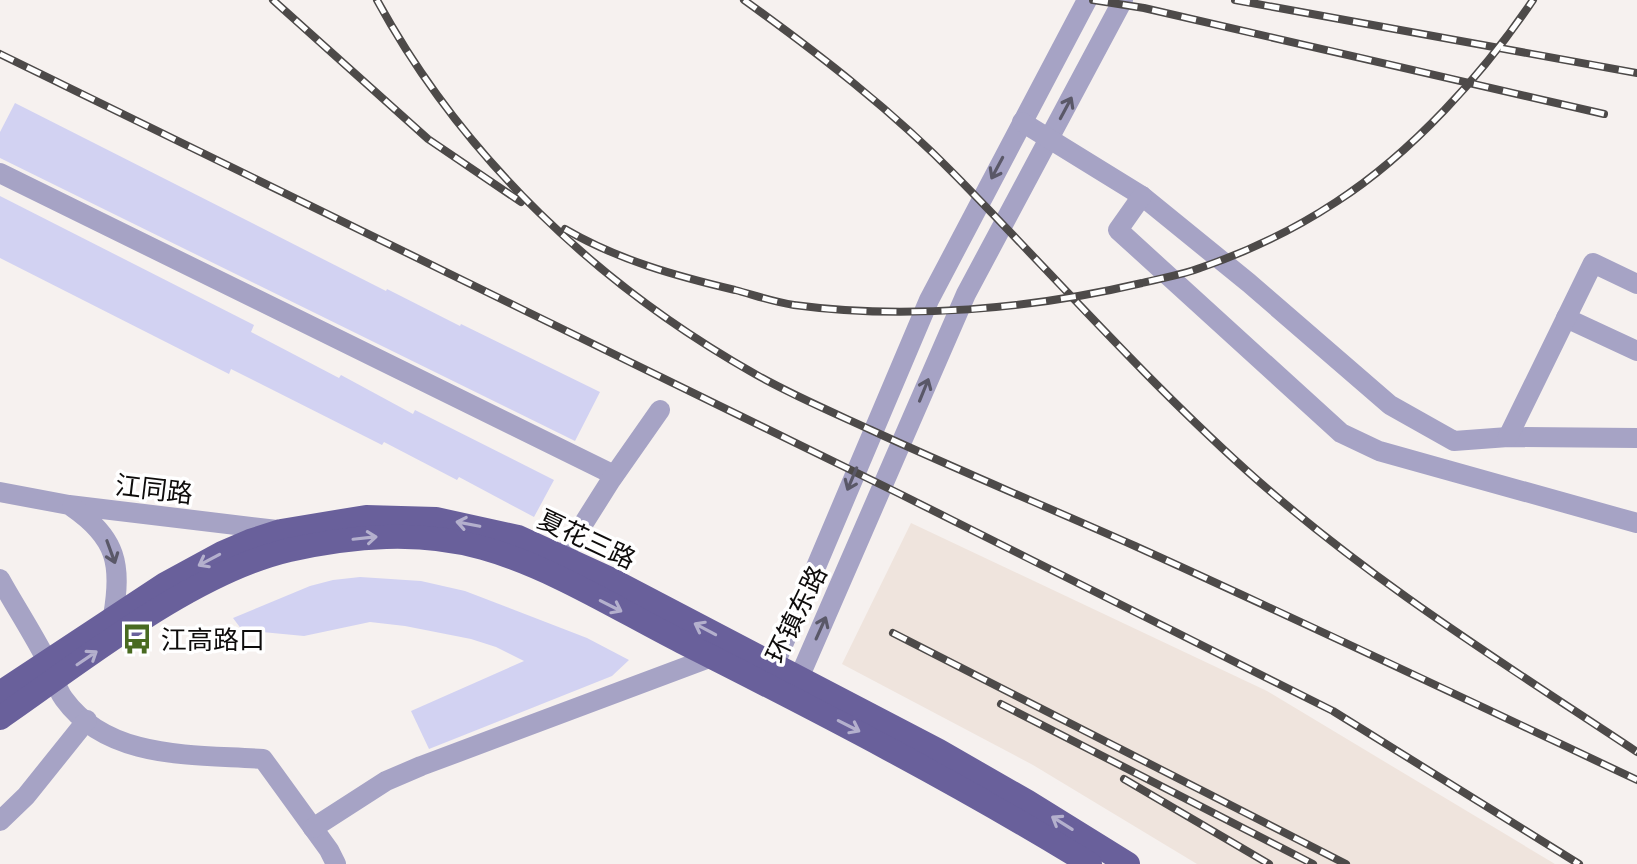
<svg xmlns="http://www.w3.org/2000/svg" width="1637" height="864" viewBox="0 0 1637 864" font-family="Lora,'Noto Sans SC',serif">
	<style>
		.built { fill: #efe4dd }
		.building { fill: #d2d2f2 }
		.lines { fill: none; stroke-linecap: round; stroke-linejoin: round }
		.minor { stroke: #a6a3c5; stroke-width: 20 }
		.major { stroke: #69609b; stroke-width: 24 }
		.rail-casing { stroke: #4d4a49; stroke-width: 8 }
		.rail { stroke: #fff; stroke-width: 5; stroke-dasharray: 15; stroke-linecap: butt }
		.oneway { stroke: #5a5868 }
		.oneway2 { stroke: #b4b0cd }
		.labels { text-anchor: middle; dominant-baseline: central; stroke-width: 7; stroke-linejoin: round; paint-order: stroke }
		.street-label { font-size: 26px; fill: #0e0c0b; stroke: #fff }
		.poi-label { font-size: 26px; fill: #0e0c0b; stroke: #fff; text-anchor: start }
	</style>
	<rect width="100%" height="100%" fill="#f6f1ef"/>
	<path class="built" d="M911,523L1267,691L1555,864H1197L1033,765L842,664Z"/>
	<g class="building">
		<path d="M15,103L386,291L387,289L460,326L461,324L600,392L575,441L0,158V132Z"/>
		<path d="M0,196L254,325L251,332L339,378L341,375L413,414L415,410L554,480L534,517L459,477L457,480L384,442L382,445L231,369L229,374L0,258Z"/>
		<path d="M360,577L421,581L465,591L587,638L629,660L612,676L429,749L411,711L524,661L496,647L471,639L405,626L370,622L304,636L242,630L233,618L310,586L333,580Z"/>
	</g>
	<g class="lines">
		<g class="minor">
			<path d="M1087,0L929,300L774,666L779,691L799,678L966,294L1123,0"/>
			<path d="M1022,122L1142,196L1249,283L1390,405L1454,441L1508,437L1637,438"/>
			<path d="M0,173L614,475"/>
			<path d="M1142,196L1118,230L1341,433L1379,451L1637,523"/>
			<path d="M1566,318L1637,351"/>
			<path d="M1508,437L1593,263L1637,284"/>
			<path d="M0,492L69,505L277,530"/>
			<path d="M72,507C117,538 122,565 113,616"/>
			<path d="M563,556L611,480L660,410"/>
			<path d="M0,579C15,606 32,632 46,659C53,672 55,687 64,699C109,761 195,754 263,759L329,850L336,864"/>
			<path d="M0,821L26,796L87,720"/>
			<path d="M313,828L386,781L421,766L712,657"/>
		</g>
		<g class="major">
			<path d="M0,693L165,584L222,553L250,541L281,531L366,517L436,519L518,537L610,579L939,751L1028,802L1128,864"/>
			<path d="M0,718C83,661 191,573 289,550C353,536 419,530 483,548C551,567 619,610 682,642C821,712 958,783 1090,864"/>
		</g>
		<g class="rail-casing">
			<g id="rail">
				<path d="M273,0L428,139L521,202"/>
				<path d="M377,0C463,158 599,286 755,374C792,395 832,412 871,430C958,470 1047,507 1135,546C1303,622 1470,701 1637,780"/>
				<path d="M744,0C819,54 893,111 957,177C1053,275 1144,378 1246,470C1366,578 1503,663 1637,752"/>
				<path d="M1093,0L1144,8L1604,114"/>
				<path d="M1235,0L1637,73"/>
				<path d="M0,54L900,494L1333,711L1579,864"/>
				<path d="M565,229C618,260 676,276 735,290C754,295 774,302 794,305C905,320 1032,309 1142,283C1161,278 1182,275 1200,268C1247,252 1295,229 1336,202C1412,153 1483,74 1533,0"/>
				<path d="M893,633L1346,864"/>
				<path d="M1001,704L1313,864"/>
				<path d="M1124,779L1269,864"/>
			</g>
		</g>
		<use href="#rail" class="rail"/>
	</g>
	<defs><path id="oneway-shaft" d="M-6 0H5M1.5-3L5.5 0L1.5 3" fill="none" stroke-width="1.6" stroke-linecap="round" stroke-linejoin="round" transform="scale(2)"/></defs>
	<g class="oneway">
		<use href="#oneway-shaft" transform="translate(1066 108) rotate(-62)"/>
		<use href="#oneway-shaft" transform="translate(997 168) rotate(118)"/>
		<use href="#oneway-shaft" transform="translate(924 390) rotate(-68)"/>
		<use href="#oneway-shaft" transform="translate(852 479) rotate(113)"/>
		<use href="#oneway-shaft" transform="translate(111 552) rotate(70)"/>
		<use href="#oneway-shaft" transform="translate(821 628) rotate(-66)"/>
	</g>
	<g class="oneway2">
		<use href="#oneway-shaft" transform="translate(468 524) rotate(-169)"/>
		<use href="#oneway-shaft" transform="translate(365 538) rotate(-6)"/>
		<use href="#oneway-shaft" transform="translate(209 560) rotate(152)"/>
		<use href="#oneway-shaft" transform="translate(611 606) rotate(27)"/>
		<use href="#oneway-shaft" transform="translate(705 629) rotate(-152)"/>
		<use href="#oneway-shaft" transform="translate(87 658) rotate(-34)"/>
		<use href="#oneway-shaft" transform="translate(849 726) rotate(27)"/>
		<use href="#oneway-shaft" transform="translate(1062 823) rotate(-148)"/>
	</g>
	<defs>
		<g id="bus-bare" transform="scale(2.4)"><path d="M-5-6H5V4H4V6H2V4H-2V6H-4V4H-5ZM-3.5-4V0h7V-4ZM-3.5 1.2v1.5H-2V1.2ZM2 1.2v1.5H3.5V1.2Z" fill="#496a21" stroke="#fff" stroke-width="2.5" paint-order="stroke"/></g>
	</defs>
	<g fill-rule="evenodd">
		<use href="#bus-bare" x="137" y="639"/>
	</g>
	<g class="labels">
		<g class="street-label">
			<text transform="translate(154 489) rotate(7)">江同路</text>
			<text transform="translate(587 539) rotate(25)">夏花三路</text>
			<text transform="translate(796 614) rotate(-64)">环镇东路</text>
		</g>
		<g class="poi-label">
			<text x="161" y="639">江高路口</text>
		</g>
	</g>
</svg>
